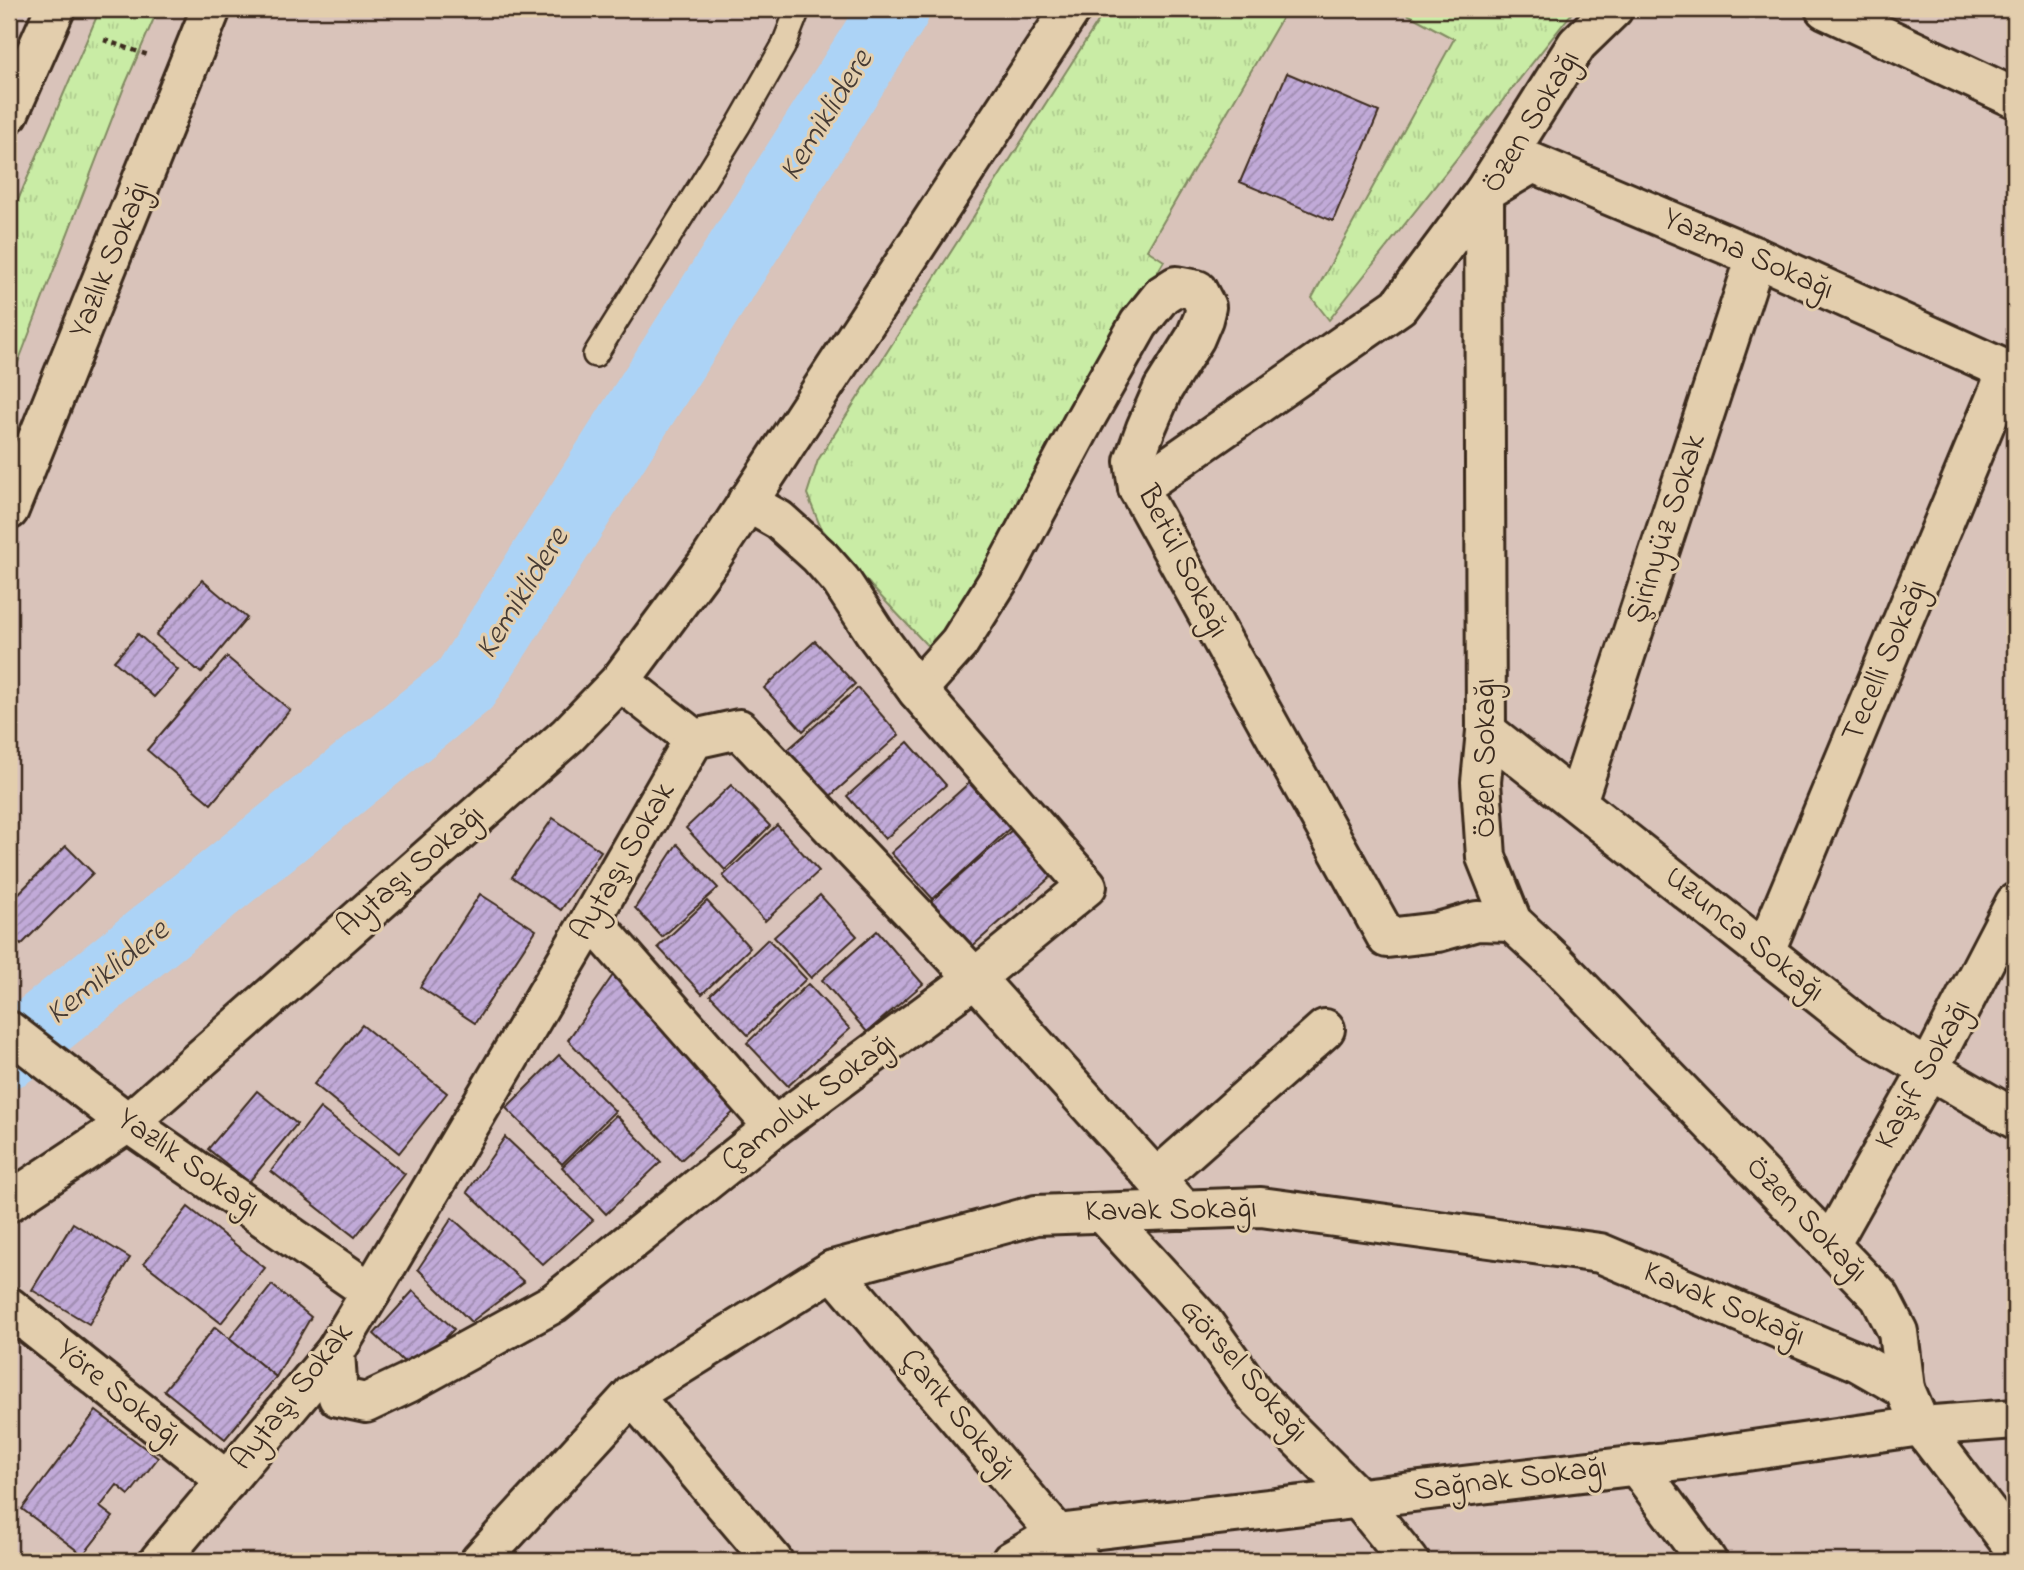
<svg xmlns="http://www.w3.org/2000/svg" width="2024" height="1570" viewBox="0 0 2024 1570" font-family="'Indie Flower',sans-serif">
	<style>
		.grass { fill: url(#grass-tufts); stroke: #828b62; stroke-width: 2 }
		.lines { fill: none; stroke-linecap: round; stroke-linejoin: round }
		.river { stroke: #acd3f6; stroke-width: 70 }
		.building { fill: url(#building-hatch); stroke: #3b2a1e; stroke-width: 2 }
		.lane-casing { stroke: #3b2a1e; stroke-width: 28 }
		.street-casing { stroke: #3b2a1e; stroke-width: 44 }
		.secondary-casing { stroke: #3b2a1e; stroke-width: 44 }
		.highway-casing { stroke: #3b2a1e; stroke-width: 44 }
		.path { stroke: #3b2a1e; stroke-width: 4.5; stroke-dasharray: 5 5; stroke-linecap: butt }
		.lane { stroke: #e3cead; stroke-width: 23 }
		.street { stroke: #e3cead; stroke-width: 38 }
		.secondary { stroke: #e3cead; stroke-width: 38 }
		.highway { stroke: #e3cead; stroke-width: 38 }
		.labels { text-anchor: middle; dominant-baseline: central; stroke-width: 6; stroke-linejoin: round; paint-order: stroke }
		.street-label { font-size: 32px; fill: #3b2a1e; stroke: #e3cead }
		.water-label { font-size: 33px; font-style: italic; fill: #463b34; stroke: #e3cead }
	</style>
	<defs>
		<pattern id="grass-tufts" width="24" height="20" patternUnits="userSpaceOnUse" patternTransform="scale(1.75)"><rect width="24" height="20" fill="#c9eca5"/><path d="M3 7l-1-3M5 7V3M7 7l1-3M15 17l-1-3M17 17v-4M19 17l1-3" fill="none" stroke="#aecb8e"/></pattern>
		<pattern id="building-hatch" width="6" height="6" patternUnits="userSpaceOnUse" patternTransform="scale(1.75)"><rect width="6" height="6" fill="#c1aad8"/><path d="M-1 1l2-2M0 6l6-6M5 7l2-2" fill="none" stroke="#9e8baf"/></pattern>
	</defs>
	<rect width="100%" height="100%" fill="#d9c3ba"/>
	<filter id="ink" filterUnits="userSpaceOnUse"><feTurbulence type="fractalNoise" baseFrequency=".0143" numOctaves="2"/><feDisplacementMap in="SourceGraphic" scale="14" xChannelSelector="R" yChannelSelector="G"/><feConvolveMatrix kernelMatrix="1 2 1 2 8 2 1 2 1" color-interpolation-filters="sRGB"/></filter>
	<g filter="url(#ink)">
		<g class="grass">
			<path d="M100,9H158L125,85L9,386V221Z"/>
			<path d="M1106,9H1287L1147,250L1164,261L938,657L872,587L821,528L807,494L818,460Z"/>
			<path d="M1398,9H1575L1329,320L1312,298L1454,39Z"/>
		</g>
		<g class="lines">
			<path class="river" d="M9,1053L465,685L895,9"/>
		</g>
		<g class="building">
			<path d="M1287,73L1379,112L1333,221L1240,182Z"/>
			<path d="M202,580L247,618L201,673L156,635Z"/>
			<path d="M138,634L178,670L154,697L114,661Z"/>
			<path d="M815,641L855,684L803,731L764,688Z"/>
			<path d="M227,657L290,710L211,804L147,750Z"/>
			<path d="M858,688L899,735L827,799L785,752Z"/>
			<path d="M908,742L946,785L885,839L847,796Z"/>
			<path d="M969,783L1010,828L933,899L891,853Z"/>
			<path d="M731,785L770,826L725,870L686,828Z"/>
			<path d="M553,818L601,851L561,910L512,877Z"/>
			<path d="M777,825L819,871L765,921L723,876Z"/>
			<path d="M1012,830L1052,876L969,949L929,903Z"/>
			<path d="M677,844L718,888L662,937L635,908Z"/>
			<path d="M66,846L93,873L21,945L9,933V903Z"/>
			<path d="M480,894L536,930L475,1023L420,987Z"/>
			<path d="M820,895L857,936L811,978L774,937Z"/>
			<path d="M707,901L750,948L702,994L658,947Z"/>
			<path d="M877,931L923,984L867,1032L822,980Z"/>
			<path d="M768,939L806,979L748,1035L710,995Z"/>
			<path d="M613,975L738,1108L681,1160L568,1040Z"/>
			<path d="M808,984L850,1029L788,1086L747,1043Z"/>
			<path d="M362,1025L447,1093L399,1153L314,1084Z"/>
			<path d="M559,1055L615,1111L562,1164L506,1108Z"/>
			<path d="M257,1091L297,1124L249,1182L208,1149Z"/>
			<path d="M320,1108L405,1174L355,1237L271,1171Z"/>
			<path d="M616,1115L661,1162L606,1214L562,1167Z"/>
			<path d="M505,1137L593,1220L543,1265L467,1192Z"/>
			<path d="M188,1207L265,1268L221,1323L144,1263Z"/>
			<path d="M452,1218L524,1282L471,1322L418,1269Z"/>
			<path d="M73,1223L130,1258L89,1324L32,1290Z"/>
			<path d="M272,1285L311,1317L276,1377L229,1339Z"/>
			<path d="M413,1291L454,1329L414,1371L374,1334Z"/>
			<path d="M215,1327L276,1377L225,1439L164,1390Z"/>
			<path d="M96,1411L158,1458L129,1495L117,1485L100,1507L113,1517L83,1555L22,1509Z"/>
		</g>
		<g class="lines">
			<g class="lane-casing">
				<path id="lane" d="M595,355L738,126L783,47L798,9"/>
			</g>
			<g class="street-casing">
				<g id="street">
					<path d="M1613,9L1577,44L1484,192L1486,731L1481,782L1486,857L1512,922L1556,963L1880,1297L1898,1332L1905,1389"/>
					<path d="M1825,9L2015,98"/>
					<path d="M1138,488L1399,306L1484,192L1533,163L1756,257L2015,374"/>
					<path d="M620,681L694,739"/>
					<path d="M917,690L959,643L1003,573L1084,421L1139,324L1162,295L1176,286L1197,290L1206,307L1203,319L1195,338L1163,389L1146,428L1134,461L1138,488L1387,938L1438,932L1477,921L1512,922"/>
					<path d="M1486,731L1870,1035L2015,1119"/>
					<path d="M1577,802L1756,257"/>
					<path d="M591,919L774,1127"/>
					<path d="M1765,951L2007,371"/>
					<path d="M1156,1179L1325,1029"/>
					<path d="M9,1202L128,1123L568,735L620,681L710,560L1071,9"/>
					<path d="M1103,1213L1203,1322L1256,1396L1358,1498L1409,1561"/>
					<path d="M1830,1245L1929,1069L2015,903"/>
					<path d="M833,1270L1080,1561"/>
					<path d="M371,1292L591,919L694,739L739,729L975,978L1184,1210"/>
					<path d="M9,1307L227,1481"/>
					<path d="M335,1352L338,1397L366,1403L408,1383L554,1303L774,1127L975,978L1087,886L917,690L877,636L841,581L819,556L779,520L747,502"/>
					<path d="M632,1395L773,1561"/>
					<path d="M1636,1465L1707,1561"/>
					<path d="M480,1561L632,1395L833,1270L1036,1215L1261,1207L1600,1253L1858,1362L1905,1389L1921,1426L2015,1549"/>
					<path d="M1011,1561L1057,1534L1683,1460L1921,1426L2015,1419"/>
				</g>
			</g>
			<g class="secondary-casing">
				<g id="secondary">
					<path d="M9,510L211,9"/>
					<path d="M9,1031L128,1123L371,1292L335,1352L159,1561"/>
				</g>
			</g>
			<g class="highway-casing">
				<path id="highway" d="M9,113L55,9"/>
			</g>
			<path class="path" d="M104,40L151,56"/>
			<use href="#lane" class="lane"/>
			<use href="#street" class="street"/>
			<use href="#secondary" class="secondary"/>
			<use href="#highway" class="highway"/>
		</g>
	</g>
	<g class="labels">
		<g class="street-label">
			<text transform="translate(1532 122) rotate(-59)">Özen Sokağı</text>
			<text transform="translate(1748 255) rotate(24)">Yazma Sokağı</text>
			<text transform="translate(111 260) rotate(-68)">Yazlık Sokağı</text>
			<text transform="translate(1667 529) rotate(-72)">Şirinyüz Sokak</text>
			<text transform="translate(1182 562) rotate(63)">Betül Sokağı</text>
			<text transform="translate(1886 661) rotate(-67)">Tecelli Sokağı</text>
			<text transform="translate(1486 758) rotate(-90)">Özen Sokağı</text>
			<text transform="translate(624 862) rotate(-60)">Aytaşı Sokak</text>
			<text transform="translate(411 872) rotate(-41)">Aytaşı Sokağı</text>
			<text transform="translate(1744 935) rotate(39)">Uzunca Sokağı</text>
			<text transform="translate(1924 1075) rotate(-61)">Kaşif Sokağı</text>
			<text transform="translate(809 1103) rotate(-37)">Çamoluk Sokağı</text>
			<text transform="translate(188 1164) rotate(35)">Yazlık Sokağı</text>
			<text transform="translate(1171 1211) rotate(-1)">Kavak Sokağı</text>
			<text transform="translate(1806 1220) rotate(46)">Özen Sokağı</text>
			<text transform="translate(1724 1305) rotate(23)">Kavak Sokağı</text>
			<text transform="translate(1243 1371) rotate(49)">Görsel Sokağı</text>
			<text transform="translate(118 1394) rotate(39)">Yöre Sokağı</text>
			<text transform="translate(293 1397) rotate(-52)">Aytaşı Sokak</text>
			<text transform="translate(957 1415) rotate(50)">Çarık Sokağı</text>
			<text transform="translate(1510 1480) rotate(-7)">Sağnak Sokağı</text>
		</g>
		<g class="water-label">
			<text transform="translate(827 116) rotate(-58)">Kemiklidere</text>
			<text transform="translate(523 594) rotate(-58)">Kemiklidere</text>
			<text transform="translate(108 973) rotate(-39)">Kemiklidere</text>
		</g>
	</g>
	<rect width="2024" height="1570" fill="none" stroke="#e3cead" stroke-width="35"/>
	<rect x="18" y="18" width="1989" height="1535" fill="none" stroke="#3b2a1e" stroke-width="2.5" filter="url(#ink)"/>
</svg>
